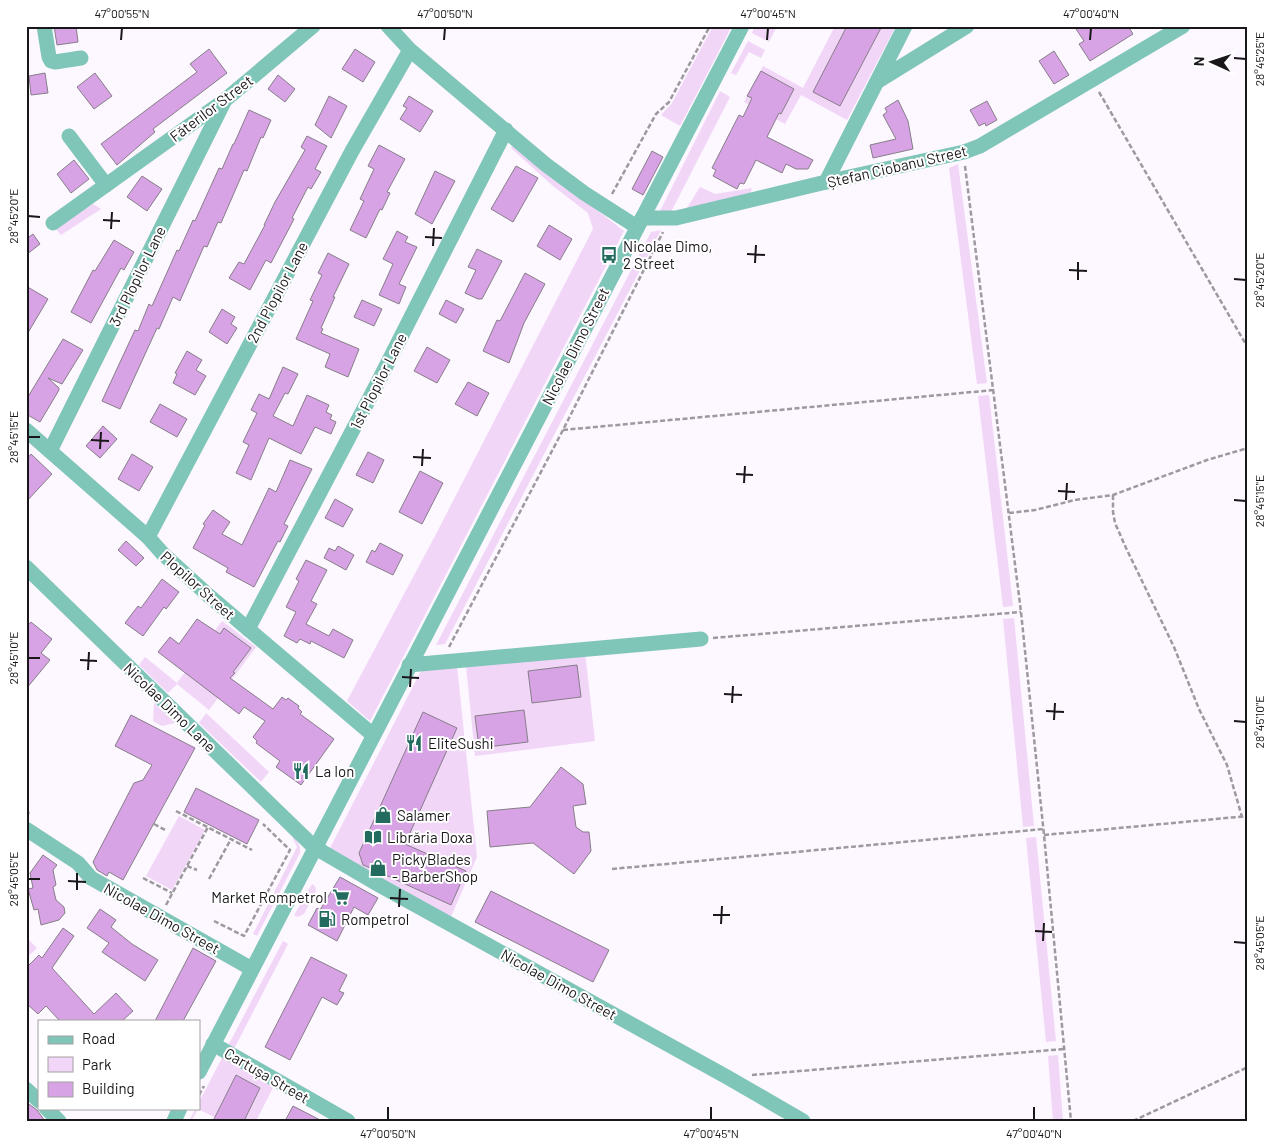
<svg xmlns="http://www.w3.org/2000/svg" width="1274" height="1147" viewBox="0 0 1274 1147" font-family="Barlow,sans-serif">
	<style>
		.green { fill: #f1d6f8 }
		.building { fill: #d7a3e4; stroke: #877e89 }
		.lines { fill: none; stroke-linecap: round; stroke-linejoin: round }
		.path { stroke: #9d999f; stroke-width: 2.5; stroke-dasharray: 5 2.5; stroke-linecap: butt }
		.minor { stroke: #7fc6b9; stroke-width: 15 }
		.ticks { fill: none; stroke: #1a171b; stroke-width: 2 }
		.labels { text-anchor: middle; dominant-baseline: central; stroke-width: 4; stroke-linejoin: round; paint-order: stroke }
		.street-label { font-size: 15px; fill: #1a171b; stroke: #fff }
		.poi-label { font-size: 15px; fill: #1a171b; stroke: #fff; text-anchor: start }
		.neatline { fill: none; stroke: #1a171b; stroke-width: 2 }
		.ticks-label { font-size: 12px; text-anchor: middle; fill: #1a171b }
	</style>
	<rect width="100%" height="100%" fill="#fdf7ff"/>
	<g class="green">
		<path d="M713,26H732L680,126L661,115L672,103Z"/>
		<path d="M755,26H777L769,42L752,33Z"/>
		<path d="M835,26H896L847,120L801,95L785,124L744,102L763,66L803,88Z"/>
		<path d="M748,41L765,50L761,58L749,52L736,75L731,73Z"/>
		<path d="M720,91L730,97L671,212L659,213Z"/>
		<path d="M514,143L558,180L624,231L370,721L347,701L435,536L593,229L588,213L553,186L511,148Z"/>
		<path d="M958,164L987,383L977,384L949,168Z"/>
		<path d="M700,187L715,194L752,188L750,195L687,208Z"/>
		<path d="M93,204L101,209L61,235L55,228Z"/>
		<path d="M661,230L445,644L436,645L651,232Z"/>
		<path d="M989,395L1013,606L1003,607L978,396Z"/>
		<path d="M1014,618L1034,826L1023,827L1003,619Z"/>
		<path d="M222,621L256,647L209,710L177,684L168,693L139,665L145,657L177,683Z"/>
		<path d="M585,652L595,741L475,756L466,666Z"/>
		<path d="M457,666L477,857L450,919L329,850L422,669Z"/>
		<path d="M154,703L175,723L162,726L153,721Z"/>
		<path d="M206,713L269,772L261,782L199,723Z"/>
		<path d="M179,816L205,830L172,890L146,876Z"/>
		<path d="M292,836H294L300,847V853L257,936L253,934L297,847Z"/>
		<path d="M1036,837L1056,1041L1046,1042L1026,838Z"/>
		<path d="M312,884L315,886L316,891L304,914L298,917L294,915Z"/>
		<path d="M26,937L37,948L26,958Z"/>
		<path d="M283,941L288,944L233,1051L228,1046Z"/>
		<path d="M1058,1055L1063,1121H1053L1048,1056Z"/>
		<path d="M223,1056L274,1086L256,1121H222L198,1109L191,1121H189L196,1108H199V1102Z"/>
	</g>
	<g class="building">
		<path d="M54,26H76L78,42L57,45Z"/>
		<path d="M847,26H882L840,106L813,92Z"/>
		<path d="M1074,26H1128L1133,34L1090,61L1079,44L1084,41Z"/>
		<path d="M209,49L227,73L153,129L155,132L117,165L101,144L197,72L190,64Z"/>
		<path d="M355,49L375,62L363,82L342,69Z"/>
		<path d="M1054,51L1069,75L1054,84L1039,61Z"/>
		<path d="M761,71L794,89L781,114L779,113L767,137L813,160L808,169H796L786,164L782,173L756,160L744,184L740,183L737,189L713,176L716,170L712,168L739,115L743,117L752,98L747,96Z"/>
		<path d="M45,73L48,93L31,95L29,76Z"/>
		<path d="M95,73L112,96L94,109L77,87Z"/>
		<path d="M278,75L295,89L285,102L268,89Z"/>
		<path d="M329,96L347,106L331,138L315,125Z"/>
		<path d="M409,96L433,111L420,132L400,119L407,108L403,106Z"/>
		<path d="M898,100L908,121L913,149L873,158L870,145L896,139L883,115L887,112L885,108Z"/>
		<path d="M987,101L997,120L986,126L985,123L979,126L970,110Z"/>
		<path d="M249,110L271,120L263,138L261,137L247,171L244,170L221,223L218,222L207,247L204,246L180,301L173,297L159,329L157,328L120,409L102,401L135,330L138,331L149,304L152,306L177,250L179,251L193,220L195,221L219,168L222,169L233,144H234Z"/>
		<path d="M307,136L327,146L315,169L321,172L311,189L308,187L292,218L294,219L271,263L266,260L250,290L229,278L239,262L244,264L265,225H264L275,202L305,150L301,147Z"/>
		<path d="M379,145L405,159L387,192L390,193L382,210L380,209L366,238L350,230L364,201L360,199L374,169L368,166Z"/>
		<path d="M652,151L663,157L643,195L632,189Z"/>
		<path d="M74,160L89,179L71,193L57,174Z"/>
		<path d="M516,166L538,178L513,222L491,209Z"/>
		<path d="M435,171L455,181L432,224L415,214Z"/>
		<path d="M142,176L162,189L147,211L127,197Z"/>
		<path d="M549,225L572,239L560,260L537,246Z"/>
		<path d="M397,231L408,237L405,242L417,247L399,284L406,287L399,304L379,295L393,264L383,259Z"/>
		<path d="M33,234L40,244L26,255V239Z"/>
		<path d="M114,240L134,252L124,270L121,268L91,323L71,312L93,270L95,271Z"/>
		<path d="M477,249L502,261L482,299H478L465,293L476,270L468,267Z"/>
		<path d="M328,253L349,264L333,297H335L321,328L323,329L321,333L359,349L348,377L325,367L330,354L296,339L313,301L310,300L322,275L318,273Z"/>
		<path d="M525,273L545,284L524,323L509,363L483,351L497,320L500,321Z"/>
		<path d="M26,286L48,299L26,336Z"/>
		<path d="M362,300L382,309L374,326L354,317Z"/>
		<path d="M446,300L464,309L456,323L439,314Z"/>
		<path d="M222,309L235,317L231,324L237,328L227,344L209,332Z"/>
		<path d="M63,339L83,350L62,384L48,378L59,388V390L40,422L26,414V400Z"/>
		<path d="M427,347L450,360L437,383L414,371Z"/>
		<path d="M187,351L202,360L196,370L206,376L195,395L173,383L177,374L175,373Z"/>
		<path d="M283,367L298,374L288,394L285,393L273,416L293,426L307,395L329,405L326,412L332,415L330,419L336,422L331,434L315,427L301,454L269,438L251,480L236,473L249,445L243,442L257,413L251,410L259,394L269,399Z"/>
		<path d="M468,382L489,393L477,416L455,404Z"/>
		<path d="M160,404L187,419L177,437L150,422Z"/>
		<path d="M103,426L117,439L100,458L86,446Z"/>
		<path d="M368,452L384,460L373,483L356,475Z"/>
		<path d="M31,454L52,474L26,502V460Z"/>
		<path d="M132,454L153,467L139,491L118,479Z"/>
		<path d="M290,460L312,469L284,524L288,526L280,542L278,541L254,587L226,572L228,568L193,548L205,525L203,524L213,510L230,522L222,534L242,545L269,488L276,492Z"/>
		<path d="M420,471L443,483L422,524L399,512Z"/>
		<path d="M335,499L353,509L343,527L325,518Z"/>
		<path d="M126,541L144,558L136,566L118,550Z"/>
		<path d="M380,543L403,555L393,575L366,562L372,550L375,552Z"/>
		<path d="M338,546L354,555L346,570L324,558L329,548L335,551Z"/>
		<path d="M306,560L327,570L311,601L317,604L306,624L329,636L333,629L353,640L344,658L311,641L310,644L300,639L297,643L284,636L296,612L286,607L299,581L296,579Z"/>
		<path d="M162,579L179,592L166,609L164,607L143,636L125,623L138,606L141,608Z"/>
		<path d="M197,619L220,634L224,628L251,648L233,672L235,673L230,678L273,709L282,697L286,700L288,698L299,706L298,708L302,712L300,714L334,739L301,785L276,767L280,761L256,743L257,741L253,737L265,721L244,707L239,714L158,652L170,637L179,644Z"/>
		<path d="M31,622L52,639L41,653L50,660L26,689V627Z"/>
		<path d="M577,665L581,697L532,703L528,671Z"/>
		<path d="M524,710L528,742L479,748L475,716Z"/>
		<path d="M423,712L457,728L405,844L466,871L451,905L368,867L363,865L359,853Z"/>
		<path d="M131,715L195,748L123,880L109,872L107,876L97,870L93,862L134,783L143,780L152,765L115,746Z"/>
		<path d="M561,767L583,784L586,804L573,806L576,827L583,832H589L591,851L574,874L533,843L490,847L487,811L530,807Z"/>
		<path d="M196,788L259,820L247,844L184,812Z"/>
		<path d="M43,855L57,865L53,870L56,885L53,887L56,900L64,907L65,913L59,920L41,925L38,909L34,910L28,889L33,888L30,873Z"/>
		<path d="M340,877L378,898L368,915L354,907L337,941L308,925L317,908L320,910Z"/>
		<path d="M491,891L609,950L593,982L475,922Z"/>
		<path d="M100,909L116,920L111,927L132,944L158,960L145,981L102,952L109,943L87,928Z"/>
		<path d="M63,928L74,936L52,968L94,1014L116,993L133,1011L122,1021H60L46,1006L38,1014L26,1003V968L39,955L42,958Z"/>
		<path d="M193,948L216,961L183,1021H155Z"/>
		<path d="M311,957L347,975L339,991L344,993L337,1005L322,997L290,1060L265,1047Z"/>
		<path d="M236,1075L260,1088L244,1121H213Z"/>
		<path d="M26,1102L37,1110L45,1121H26Z"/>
		<path d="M293,1106L322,1121H285Z"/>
	</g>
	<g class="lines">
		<g class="path">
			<path d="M1099,92L1248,348"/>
			<path d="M965,166L1021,612L1044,835L1071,1121"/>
			<path d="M612,194L656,114L669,102L710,26"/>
			<path d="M563,430L994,390"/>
			<path d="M1113,495V512L1115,523L1126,548L1174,647L1199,709L1227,765L1242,817"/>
			<path d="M1009,513L1035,510L1075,500L1113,495L1207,460L1248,448"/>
			<path d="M713,638L1021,612"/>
			<path d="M449,647L563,430L663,232"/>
			<path d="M26,810L30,815"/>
			<path d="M176,811L252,850"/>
			<path d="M154,824L167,831"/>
			<path d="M1044,835L1248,816"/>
			<path d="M187,866L197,870"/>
			<path d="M612,869L1044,829"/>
			<path d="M143,878L172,893"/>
			<path d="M209,879L231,839"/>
			<path d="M166,905L208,827"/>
			<path d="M214,921L244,936L290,850L263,824"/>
			<path d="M752,1075L1064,1049"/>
			<path d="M199,1095L204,1086"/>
			<path d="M1133,1121L1248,1067"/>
		</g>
		<g class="minor">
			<path d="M44,26L49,57L51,61L55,62L81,58"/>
			<path d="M388,26L410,50L545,164L584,193L637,227"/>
			<path d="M878,81L967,26"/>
			<path d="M69,136L106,185"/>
			<path d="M826,182L905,26"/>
			<path d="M642,218H676L826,182L964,152L980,146L1183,26"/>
			<path d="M53,223L225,100L313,26"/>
			<path d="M26,430L148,537L163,554L208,595L373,735"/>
			<path d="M50,451L225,100"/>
			<path d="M148,537L352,151L410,50"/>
			<path d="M26,567L314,847L381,886L727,1077L803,1121"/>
			<path d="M248,629L377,384L506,130"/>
			<path d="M409,665L701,639"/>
			<path d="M26,829L78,863L91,878L252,969"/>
			<path d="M213,1044L348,1121"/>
			<path d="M199,1072L742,26"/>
			<path d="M26,1089L39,1101"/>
			<path d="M46,1108L59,1121"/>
			<path d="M174,1121L180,1108"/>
		</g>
	</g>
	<path class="ticks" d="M121,40L122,28M444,40L445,28M767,40L768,28M1090,40L1091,28M1234,58L1246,59M28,216L40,217M103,220L120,221M111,229L112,212M425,237L442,238M433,246L434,228M747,254L765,255M755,263L756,245M1069,270L1087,271M1234,279L1246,280M1078,280V262M28,437H40M91,440L109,441M100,449L101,432M413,457L431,458M422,466L423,449M736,474L753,475M744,483L745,466M1058,491L1075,492M1066,500L1067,483M1234,500L1246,501M28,658H40M80,660L97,661M88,670L89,652M402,677L419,678M410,687L411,669M724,694L742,695M732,703L733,686M1046,711L1064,712M1054,720L1055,703M1234,721L1246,722M28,879H40M68,881L86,882M77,890V873M390,898L408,899M399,907L400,889M713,915H730M721,924L722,906M1035,931L1052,932M1043,941L1044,923M1234,942L1246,943M388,1120V1107M711,1120V1107M1034,1120V1107"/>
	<defs>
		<g id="bus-bare" transform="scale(1.35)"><path d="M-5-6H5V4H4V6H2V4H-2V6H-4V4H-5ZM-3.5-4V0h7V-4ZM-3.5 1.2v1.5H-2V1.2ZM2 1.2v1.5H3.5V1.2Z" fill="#236a5f" stroke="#fff" stroke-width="2.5" paint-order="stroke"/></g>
		<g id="restaurant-bare" transform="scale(1.35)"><path d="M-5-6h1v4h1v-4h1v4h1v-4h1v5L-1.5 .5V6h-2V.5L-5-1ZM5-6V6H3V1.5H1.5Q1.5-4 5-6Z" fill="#236a5f" stroke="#fff" stroke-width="2.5" paint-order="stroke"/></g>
		<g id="shop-bare" transform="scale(1.35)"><path d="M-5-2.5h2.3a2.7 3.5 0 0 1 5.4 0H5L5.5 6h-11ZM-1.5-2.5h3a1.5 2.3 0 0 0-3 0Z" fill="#236a5f" stroke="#fff" stroke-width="2.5" paint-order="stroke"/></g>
		<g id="library-bare" transform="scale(1.35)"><path d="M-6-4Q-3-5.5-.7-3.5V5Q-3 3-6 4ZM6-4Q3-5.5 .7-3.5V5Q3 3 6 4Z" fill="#236a5f" stroke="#fff" stroke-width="2.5" paint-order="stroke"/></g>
		<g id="supermarket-bare" transform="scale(1.35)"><path d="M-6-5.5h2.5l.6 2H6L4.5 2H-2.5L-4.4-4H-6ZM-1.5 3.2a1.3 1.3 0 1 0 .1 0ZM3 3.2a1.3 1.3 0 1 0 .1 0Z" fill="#236a5f" stroke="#fff" stroke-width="2.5" paint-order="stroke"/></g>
		<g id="fuel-bare" transform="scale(1.35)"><path d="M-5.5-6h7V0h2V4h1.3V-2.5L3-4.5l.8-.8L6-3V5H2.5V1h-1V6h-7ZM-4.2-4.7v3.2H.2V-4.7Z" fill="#236a5f" stroke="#fff" stroke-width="2.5" paint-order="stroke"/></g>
	</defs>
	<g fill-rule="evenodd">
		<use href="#bus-bare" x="609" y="255"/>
		<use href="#restaurant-bare" x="414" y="743"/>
		<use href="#restaurant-bare" x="301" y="771"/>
		<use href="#shop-bare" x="383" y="815"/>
		<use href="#library-bare" x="373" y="837"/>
		<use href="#shop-bare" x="378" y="868"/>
		<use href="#supermarket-bare" x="341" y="897"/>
		<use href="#fuel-bare" x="327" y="919"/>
	</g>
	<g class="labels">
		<g class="street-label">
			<text transform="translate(211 108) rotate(-37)">Făterilor Street</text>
			<text transform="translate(897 166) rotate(-13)">Ștefan Ciobanu Street</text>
			<text transform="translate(137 276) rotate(-64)">3rd Plopilor Lane</text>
			<text transform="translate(277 292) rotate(-62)">2nd Plopilor Lane</text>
			<text transform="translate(575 346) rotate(-63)">Nicolae Dimo Street</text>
			<text transform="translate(378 381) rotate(-63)">1st Plopilor Lane</text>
			<text transform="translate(198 585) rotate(42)">Plopilor Street</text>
			<text transform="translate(170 707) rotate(44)">Nicolae Dimo Lane</text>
			<text transform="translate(162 918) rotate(29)">Nicolae Dimo Street</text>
			<text transform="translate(559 984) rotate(29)">Nicolae Dimo Street</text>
			<text transform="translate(267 1075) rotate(30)">Cartușa Street</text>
		</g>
		<g class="poi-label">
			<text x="623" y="246">Nicolae Dimo,<tspan x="623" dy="17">2 Street</tspan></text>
			<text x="428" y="743">EliteSushi</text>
			<text x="315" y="771">La Ion</text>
			<text x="397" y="815">Salamer</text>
			<text x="387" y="837">Librăria Doxa</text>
			<text x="392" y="859">PickyBlades<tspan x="392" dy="17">- BarberShop</tspan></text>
			<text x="327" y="897" text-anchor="end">Market Rompetrol</text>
			<text x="341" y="919">Rompetrol</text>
		</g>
	</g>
	<rect width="1274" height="1147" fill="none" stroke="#ffffff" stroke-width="55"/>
	<rect x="38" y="1020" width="162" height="90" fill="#ffffff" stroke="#a3a2a4"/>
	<rect x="48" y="1036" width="25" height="8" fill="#7fc6b9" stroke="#a3a2a4"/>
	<text x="82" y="1044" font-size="15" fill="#1a171b">Road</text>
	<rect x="48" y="1057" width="25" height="15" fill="#f1d6f8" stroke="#a3a2a4"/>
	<text x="82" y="1070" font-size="15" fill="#1a171b">Park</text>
	<rect x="48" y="1082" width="25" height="15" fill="#d7a3e4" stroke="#a3a2a4"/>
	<text x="82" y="1094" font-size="15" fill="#1a171b">Building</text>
	<g transform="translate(1212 62) rotate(273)" stroke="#ffffff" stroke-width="4" paint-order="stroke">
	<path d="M0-4L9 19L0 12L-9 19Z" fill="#1a171b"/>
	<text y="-8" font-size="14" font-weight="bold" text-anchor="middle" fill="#1a171b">N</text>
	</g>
	<rect x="28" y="28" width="1218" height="1092" class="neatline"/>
	<g class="ticks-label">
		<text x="122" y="18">47°00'55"N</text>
		<text x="445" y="18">47°00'50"N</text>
		<text x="768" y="18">47°00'45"N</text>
		<text x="1091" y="18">47°00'40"N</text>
		<text transform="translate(1260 59) rotate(-90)" y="4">28°45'25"E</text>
		<text transform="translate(14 216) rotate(-90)" y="4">28°45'20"E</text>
		<text transform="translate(1260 280) rotate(-90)" y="4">28°45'20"E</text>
		<text transform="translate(14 437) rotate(-90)" y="4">28°45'15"E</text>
		<text transform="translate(1260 501) rotate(-90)" y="4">28°45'15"E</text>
		<text transform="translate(14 658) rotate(-90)" y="4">28°45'10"E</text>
		<text transform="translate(1260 722) rotate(-90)" y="4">28°45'10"E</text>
		<text transform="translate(14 879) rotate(-90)" y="4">28°45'05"E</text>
		<text transform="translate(1260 943) rotate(-90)" y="4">28°45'05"E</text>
		<text x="388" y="1138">47°00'50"N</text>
		<text x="711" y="1138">47°00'45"N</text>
		<text x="1034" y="1138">47°00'40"N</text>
	</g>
</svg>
